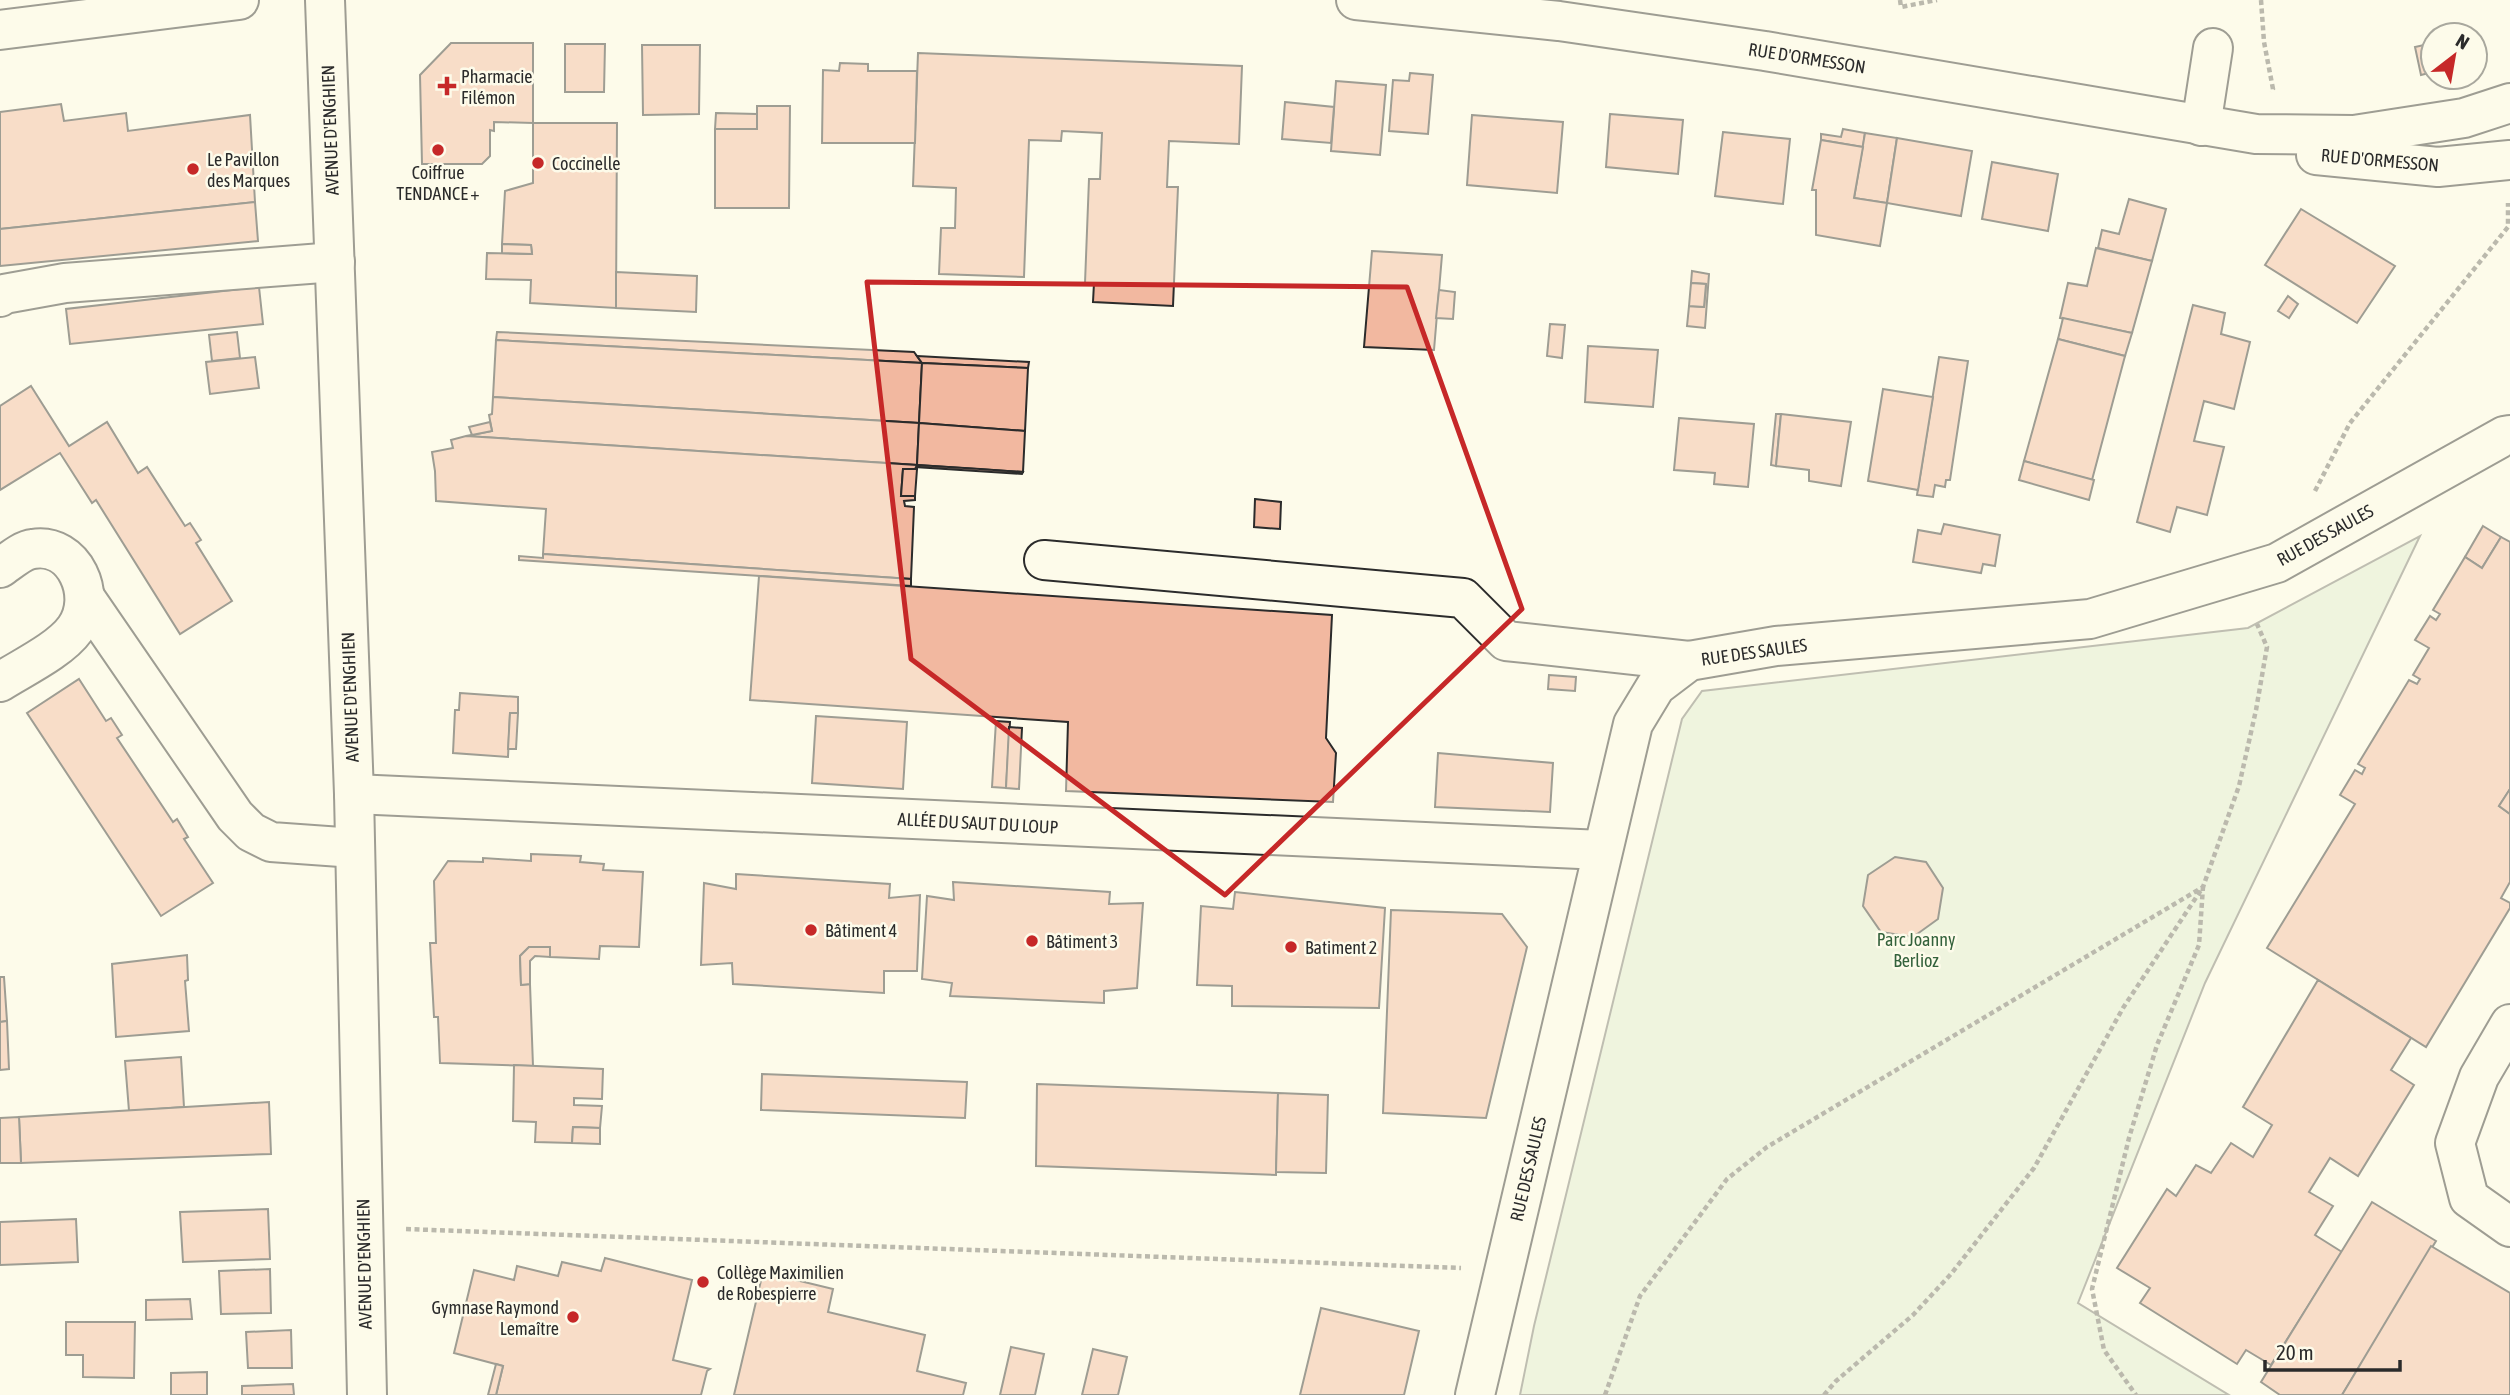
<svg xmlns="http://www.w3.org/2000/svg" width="2510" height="1395" viewBox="0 0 2510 1395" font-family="'Asap Condensed',sans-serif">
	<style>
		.green { fill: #deebd1; stroke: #74746e; stroke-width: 2 }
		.building { fill: #f2b8a0; stroke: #2b2b2b; stroke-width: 2 }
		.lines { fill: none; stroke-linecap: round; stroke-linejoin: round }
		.minor-casing { stroke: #2b2b2b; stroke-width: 42 }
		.major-casing { stroke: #2b2b2b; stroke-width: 42 }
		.path { stroke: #6a6964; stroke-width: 4.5; stroke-dasharray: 5 3.5; stroke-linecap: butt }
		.minor { stroke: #fdfbea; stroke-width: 38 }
		.major { stroke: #fdfbea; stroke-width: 38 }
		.marked { fill: none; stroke: #c62828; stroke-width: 5; stroke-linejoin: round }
		.poi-dot { fill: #c62828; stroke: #fdfbea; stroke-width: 2.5 }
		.labels { text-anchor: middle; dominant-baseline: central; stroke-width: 5; stroke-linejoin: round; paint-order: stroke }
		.street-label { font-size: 18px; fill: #2b2b2b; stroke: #fdfbea }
		.poi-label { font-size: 18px; fill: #2b2b2b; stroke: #fdfbea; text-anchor: start }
		.park-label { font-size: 18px; fill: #34623c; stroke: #fdfbea }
	</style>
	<rect width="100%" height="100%" fill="#fdfbea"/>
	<path class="green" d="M2420,536L2205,983L2078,1303L2229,1395H1520L1534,1326L1682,719L1702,691L2248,628Z"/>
	<g class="building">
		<path d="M451,43H533V123L494,122V131L490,130V156L482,164H422L420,75Z"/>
		<path d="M2433,43V72L2421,75L2415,47Z"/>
		<path d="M565,44H605L604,92H565Z"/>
		<path d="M642,45H700L699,114L643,115Z"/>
		<path d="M918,53L1242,66L1239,144L1169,141L1167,187H1178L1173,306L1093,302L1094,283H1085L1089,179H1100L1102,133L1062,131L1061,141L1029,140L1024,277L939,274L941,228H955L956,188L913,186Z"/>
		<path d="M840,63L868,64V71H917L915,143H822L823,70L839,71Z"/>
		<path d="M1410,73L1433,75L1428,134L1389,131L1393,80L1409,81Z"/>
		<path d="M1336,81L1386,85L1380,155L1331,151Z"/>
		<path d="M1285,102L1334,107L1331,143L1282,139Z"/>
		<path d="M61,104L64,121L126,113L128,131L250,115L255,202L0,229V112Z"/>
		<path d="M757,106H790L789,208H715V129H757Z"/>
		<path d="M716,113L757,114V129H715Z"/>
		<path d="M1610,114L1683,120L1678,174L1606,167Z"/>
		<path d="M1472,115L1563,122L1557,193L1467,185Z"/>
		<path d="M533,123H617L616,308L530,303L531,280L486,279L487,253L532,254L531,245L502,244L505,191L533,183Z"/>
		<path d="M1843,129L1865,133L1863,147L1821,140V134L1841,137Z"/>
		<path d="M1723,132L1790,139L1783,204L1715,196Z"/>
		<path d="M1865,133L1897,138L1887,203L1854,198Z"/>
		<path d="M1897,138L1972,151L1961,216L1887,203Z"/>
		<path d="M1821,140L1863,147L1854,198L1887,203L1880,246L1816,235V190H1812Z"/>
		<path d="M1992,162L2058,174L2048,231L1982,219Z"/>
		<path d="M2129,199L2166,209L2152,261L2098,248L2102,230L2119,234Z"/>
		<path d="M255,202L258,241L0,266V229Z"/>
		<path d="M2301,209L2395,266L2357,323L2265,265Z"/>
		<path d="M502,244L531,245L532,254L502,253Z"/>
		<path d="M2096,248L2152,261L2132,333L2060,318L2068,283L2087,286Z"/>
		<path d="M1372,251L1442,255L1434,350L1364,347Z"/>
		<path d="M1692,271L1709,274L1705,328L1687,326L1689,306L1704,307L1706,284L1691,283Z"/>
		<path d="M616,272L697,276L696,312L616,308Z"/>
		<path d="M1691,283L1706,284L1704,307L1689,306Z"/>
		<path d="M259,287L263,324L70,344L66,309Z"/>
		<path d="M1439,290L1455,292L1453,319L1436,318Z"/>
		<path d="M2288,296L2298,304L2289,318L2278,311Z"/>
		<path d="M2193,305L2225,313L2221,334L2250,342L2234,409L2204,401L2194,441L2224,447L2207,515L2177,507L2170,532L2137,522Z"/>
		<path d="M2063,318L2132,333L2125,356L2058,339Z"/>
		<path d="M1550,324L1565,325L1562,358L1547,356Z"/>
		<path d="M237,332L240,358L212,361L209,335Z"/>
		<path d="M497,332L914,352L922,363L496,340Z"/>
		<path d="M2058,339L2125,356L2092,480L2024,461Z"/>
		<path d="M496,340L922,363L919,423L493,397Z"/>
		<path d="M1588,346L1658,350L1653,407L1585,402Z"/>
		<path d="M917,356L1029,362L1028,368L922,363Z"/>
		<path d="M255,357L259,388L210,394L206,362Z"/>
		<path d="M1939,357L1968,361L1950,480H1946L1945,487L1935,485L1933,497L1917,495Z"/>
		<path d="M922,363L1028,368L1025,431L919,423Z"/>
		<path d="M31,386L69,446L107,422L138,473L147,467L185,526L190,523L201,540L196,543L232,601L180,634L96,500L92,503L60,453L0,490V406Z"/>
		<path d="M1883,389L1933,397L1918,490L1868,481Z"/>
		<path d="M493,397L919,423L917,465L466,436L492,431L489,415L492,414Z"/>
		<path d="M1776,414H1781L1776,466L1771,465Z"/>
		<path d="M1781,414L1851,422L1841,486L1809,481V470L1776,466Z"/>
		<path d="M1679,418L1754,424L1748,487L1714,484L1715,473L1674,470Z"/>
		<path d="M490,422L492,431L472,435L469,427Z"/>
		<path d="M919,423L1025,431L1023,472L917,465Z"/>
		<path d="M466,436L917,465V469H903L901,496H915V500L904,501L905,506L914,507L911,579L543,554L546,509L436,501L435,471L432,452L453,448L451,440Z"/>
		<path d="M2024,461L2094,480L2089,500L2019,480Z"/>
		<path d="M917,465L980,469L1023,472L1022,474L916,467Z"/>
		<path d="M903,469H917L915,496H901Z"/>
		<path d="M1255,499L1281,502L1280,529L1254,527Z"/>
		<path d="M1944,524L2000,535L1995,566L1983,564L1981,573L1913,562L1918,530L1941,534Z"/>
		<path d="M2483,526L2501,537L2482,568L2465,557Z"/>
		<path d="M2501,537L2510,542V789L2499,806L2510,814V882L2501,898L2510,903V908L2426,1047L2267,948L2355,804L2340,795L2355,770L2362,774L2365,768L2358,764L2409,680L2417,684L2420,679L2413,675L2429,648L2415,640L2430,616L2436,620L2440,614L2433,610L2465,557L2482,568Z"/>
		<path d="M543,554L911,579V586L519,560V556L543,558Z"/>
		<path d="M759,576L1332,615L1326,738L1336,753L1333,802L1066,791L1068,722L750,700Z"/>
		<path d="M1549,675L1576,677L1575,691L1548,689Z"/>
		<path d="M79,679L106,721L111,718L122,735L117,738L173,822L177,819L188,837L184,839L213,883L161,916L27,713Z"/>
		<path d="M460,693L518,697V713H510L508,757L453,753L455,710H459Z"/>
		<path d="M510,713H518L516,749H508Z"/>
		<path d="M816,716L907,722L903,789L812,783Z"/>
		<path d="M996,721L1010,722L1006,788L992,787Z"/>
		<path d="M1009,727L1022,728L1019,789L1006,788Z"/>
		<path d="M1438,753L1553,763L1550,812L1435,807Z"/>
		<path d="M2510,789V814L2499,806Z"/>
		<path d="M531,854L581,856L580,862L604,864L603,870L643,872L639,947L600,946L599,959L550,957V947H529L520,956L521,985L530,984L533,1066L440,1063L438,1017H434L430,943H436L434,881L448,861L483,862V858L531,861Z"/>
		<path d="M1895,857L1926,862L1943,888L1938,919L1913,937L1881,932L1863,906L1868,875Z"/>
		<path d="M736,874L890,884L889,898L920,895L917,971H884V993L733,984L732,963L701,965L704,883L736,889Z"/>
		<path d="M953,882L1110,892L1109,904L1143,903L1137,988L1104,991V1003L950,996L952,983L922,979L927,896L954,900Z"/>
		<path d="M1235,892L1385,908L1379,1008L1232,1006V986L1197,985L1201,906L1233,909Z"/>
		<path d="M1391,910L1502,914L1527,947L1486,1118L1383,1113Z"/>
		<path d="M529,947H550V957L535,956L530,961V984L521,985L520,956Z"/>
		<path d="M187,955L188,980L185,981L189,1031L116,1037L112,964Z"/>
		<path d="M0,977H4L7,1021L0,1022Z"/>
		<path d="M2318,980L2411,1038L2391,1070L2414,1085L2358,1176L2330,1158L2309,1192L2333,1206L2315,1235L2342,1252L2271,1365L2246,1350L2237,1364L2140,1303L2150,1288L2117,1268L2167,1189L2176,1196L2196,1165L2211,1173L2231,1143L2253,1157L2272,1125L2243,1107Z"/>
		<path d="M7,1021L9,1069L0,1070V1022Z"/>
		<path d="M181,1057L184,1107L129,1111L125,1061Z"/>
		<path d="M514,1065L603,1069L602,1099L574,1098V1105L602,1106L600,1128L573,1127L572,1143L535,1142L536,1122L513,1121Z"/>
		<path d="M762,1074L967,1082L965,1118L761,1110Z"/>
		<path d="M1037,1084L1278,1093L1276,1175L1036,1166Z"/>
		<path d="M1278,1093L1328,1095L1326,1173L1276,1172Z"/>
		<path d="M269,1102L271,1154L21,1163L19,1117Z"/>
		<path d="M19,1117L21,1163H0V1118Z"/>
		<path d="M573,1127L600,1128V1144L572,1143Z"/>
		<path d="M2372,1202L2436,1241L2342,1395H2280L2261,1382Z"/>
		<path d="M268,1209L270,1259L183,1262L180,1212Z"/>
		<path d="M76,1219L78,1262L0,1265V1222Z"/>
		<path d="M2431,1246L2510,1293V1395H2342Z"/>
		<path d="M605,1258L692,1280L673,1360L710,1369L707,1371L701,1395H496L503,1366L454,1353L474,1270L514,1280L517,1266L558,1276L562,1262L601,1271Z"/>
		<path d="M270,1269L271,1313L221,1314L219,1271Z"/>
		<path d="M763,1272L833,1289L828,1312L925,1335L917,1371L966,1383L963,1395H734Z"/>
		<path d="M190,1299L192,1319L146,1320V1300Z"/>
		<path d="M1321,1308L1419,1331L1404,1395H1300Z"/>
		<path d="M66,1322H135L134,1378L83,1377V1355H66Z"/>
		<path d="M291,1330L292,1368H248L246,1332Z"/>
		<path d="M1011,1347L1044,1354L1035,1395H1000Z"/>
		<path d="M1093,1349L1127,1357L1118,1395H1082Z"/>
		<path d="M496,1364L503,1366L496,1395H488Z"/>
		<path d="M207,1372V1395H171V1373Z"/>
		<path d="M293,1384L294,1395H242V1386Z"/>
	</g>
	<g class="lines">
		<g class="minor-casing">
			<g id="minor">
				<path d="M1356,0L1559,21L1765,51L2256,134L2354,135L2464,118L2510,103"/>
				<path d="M0,30L239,0"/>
				<path d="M2201,126L2213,48"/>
				<path d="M2316,155L2438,167L2510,160"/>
				<path d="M0,297L4,294L65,283L335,262"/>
				<path d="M1044,560L1463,598L1506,641L1689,661"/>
				<path d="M0,568C9,562 22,550 33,549C74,542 99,596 75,629C60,650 22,668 0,682"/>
				<path d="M86,599L235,816L251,832L271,842L355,848"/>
				<path d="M354,794L1602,850"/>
				<path d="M2510,1024L2479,1077L2455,1143L2469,1198L2510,1227"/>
				<path d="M1475,1395L1633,724L1656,686L1689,661L1776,646L2090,619L2277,563L2504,436L2510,435"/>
			</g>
		</g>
		<g class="major-casing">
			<path id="major" d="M325,0L354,794L367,1395"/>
		</g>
		<g class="path">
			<path d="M1900,0L1901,7L1937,0"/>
			<path d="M2261,0L2264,42L2273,89L2271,92"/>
			<path d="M2315,491L2350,423L2508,227V203"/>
			<path d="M406,1229L1461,1268"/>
			<path d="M1605,1395L1640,1296L1727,1179L1767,1147L2203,887L2239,786L2256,710L2267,647L2257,624"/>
			<path d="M1824,1395L1836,1381L1913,1315L1951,1274L2034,1168L2123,1008L2203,887L2199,945L2157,1045L2129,1138L2092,1289L2104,1350L2136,1395"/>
		</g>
		<use href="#minor" class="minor"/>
		<use href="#major" class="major"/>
	</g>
	<path d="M0 0H2510V1395H0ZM867,282L1407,287L1522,609L1225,895L911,659Z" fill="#fdfbea" fill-opacity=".55" fill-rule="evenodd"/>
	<path class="marked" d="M867,282L1407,287L1522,609L1225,895L911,659Z"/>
	<g class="poi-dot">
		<path d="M443.5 75.5h7v7h7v7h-7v7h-7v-7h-7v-7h7z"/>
		<circle cx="438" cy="150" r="7"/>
		<circle cx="538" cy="163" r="7"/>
		<circle cx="193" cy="169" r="7"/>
		<circle cx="811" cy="930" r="7"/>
		<circle cx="1032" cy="941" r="7"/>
		<circle cx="1291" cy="947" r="7"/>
		<circle cx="703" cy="1282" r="7"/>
		<circle cx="573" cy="1317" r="7"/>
	</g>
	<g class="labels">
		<g class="street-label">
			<text transform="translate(1807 58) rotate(9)">RUE D'ORMESSON</text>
			<text transform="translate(330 130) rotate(-92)">AVENUE D'ENGHIEN</text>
			<text transform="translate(2380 160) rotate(5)">RUE D'ORMESSON</text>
			<text transform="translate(2325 535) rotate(-29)">RUE DES SAULES</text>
			<text transform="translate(1754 652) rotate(-8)">RUE DES SAULES</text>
			<text transform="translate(350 697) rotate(-92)">AVENUE D'ENGHIEN</text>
			<text transform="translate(978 823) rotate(3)">ALLÉE DU SAUT DU LOUP</text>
			<text transform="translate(1528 1169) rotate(-77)">RUE DES SAULES</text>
			<text transform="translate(364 1264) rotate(-91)">AVENUE D'ENGHIEN</text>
		</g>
		<g class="poi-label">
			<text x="461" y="76">Pharmacie<tspan x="461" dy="21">Filémon</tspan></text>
			<text x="207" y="159">Le Pavillon<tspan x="207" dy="21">des Marques</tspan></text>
			<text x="552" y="163">Coccinelle</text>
			<text x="438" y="172" text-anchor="middle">Coiffrue<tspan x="438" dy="21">TENDANCE +</tspan></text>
			<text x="825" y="930">Bâtiment 4</text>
			<text x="1046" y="941">Bâtiment 3</text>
			<text x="1305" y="947">Batiment 2</text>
			<text x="717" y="1272">Collège Maximilien<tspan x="717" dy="21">de Robespierre</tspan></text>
			<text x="559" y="1307" text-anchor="end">Gymnase Raymond<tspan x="559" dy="21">Lemaître</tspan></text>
		</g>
		<g class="park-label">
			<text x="1916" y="939">Parc Joanny<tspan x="1916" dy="21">Berlioz</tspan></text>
		</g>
	</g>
	<g transform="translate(2454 56) rotate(31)"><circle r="33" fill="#fdfbea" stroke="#a9a89e" stroke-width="2"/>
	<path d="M0-5L12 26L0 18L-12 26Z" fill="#c62828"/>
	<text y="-10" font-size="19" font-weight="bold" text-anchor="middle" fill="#2b2b2b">N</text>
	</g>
	<path d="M2265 1360v10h135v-10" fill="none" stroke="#2b2b2b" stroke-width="3.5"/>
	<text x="2276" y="1360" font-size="21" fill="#2b2b2b" stroke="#fdfbea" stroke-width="5" paint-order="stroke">20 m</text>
</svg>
